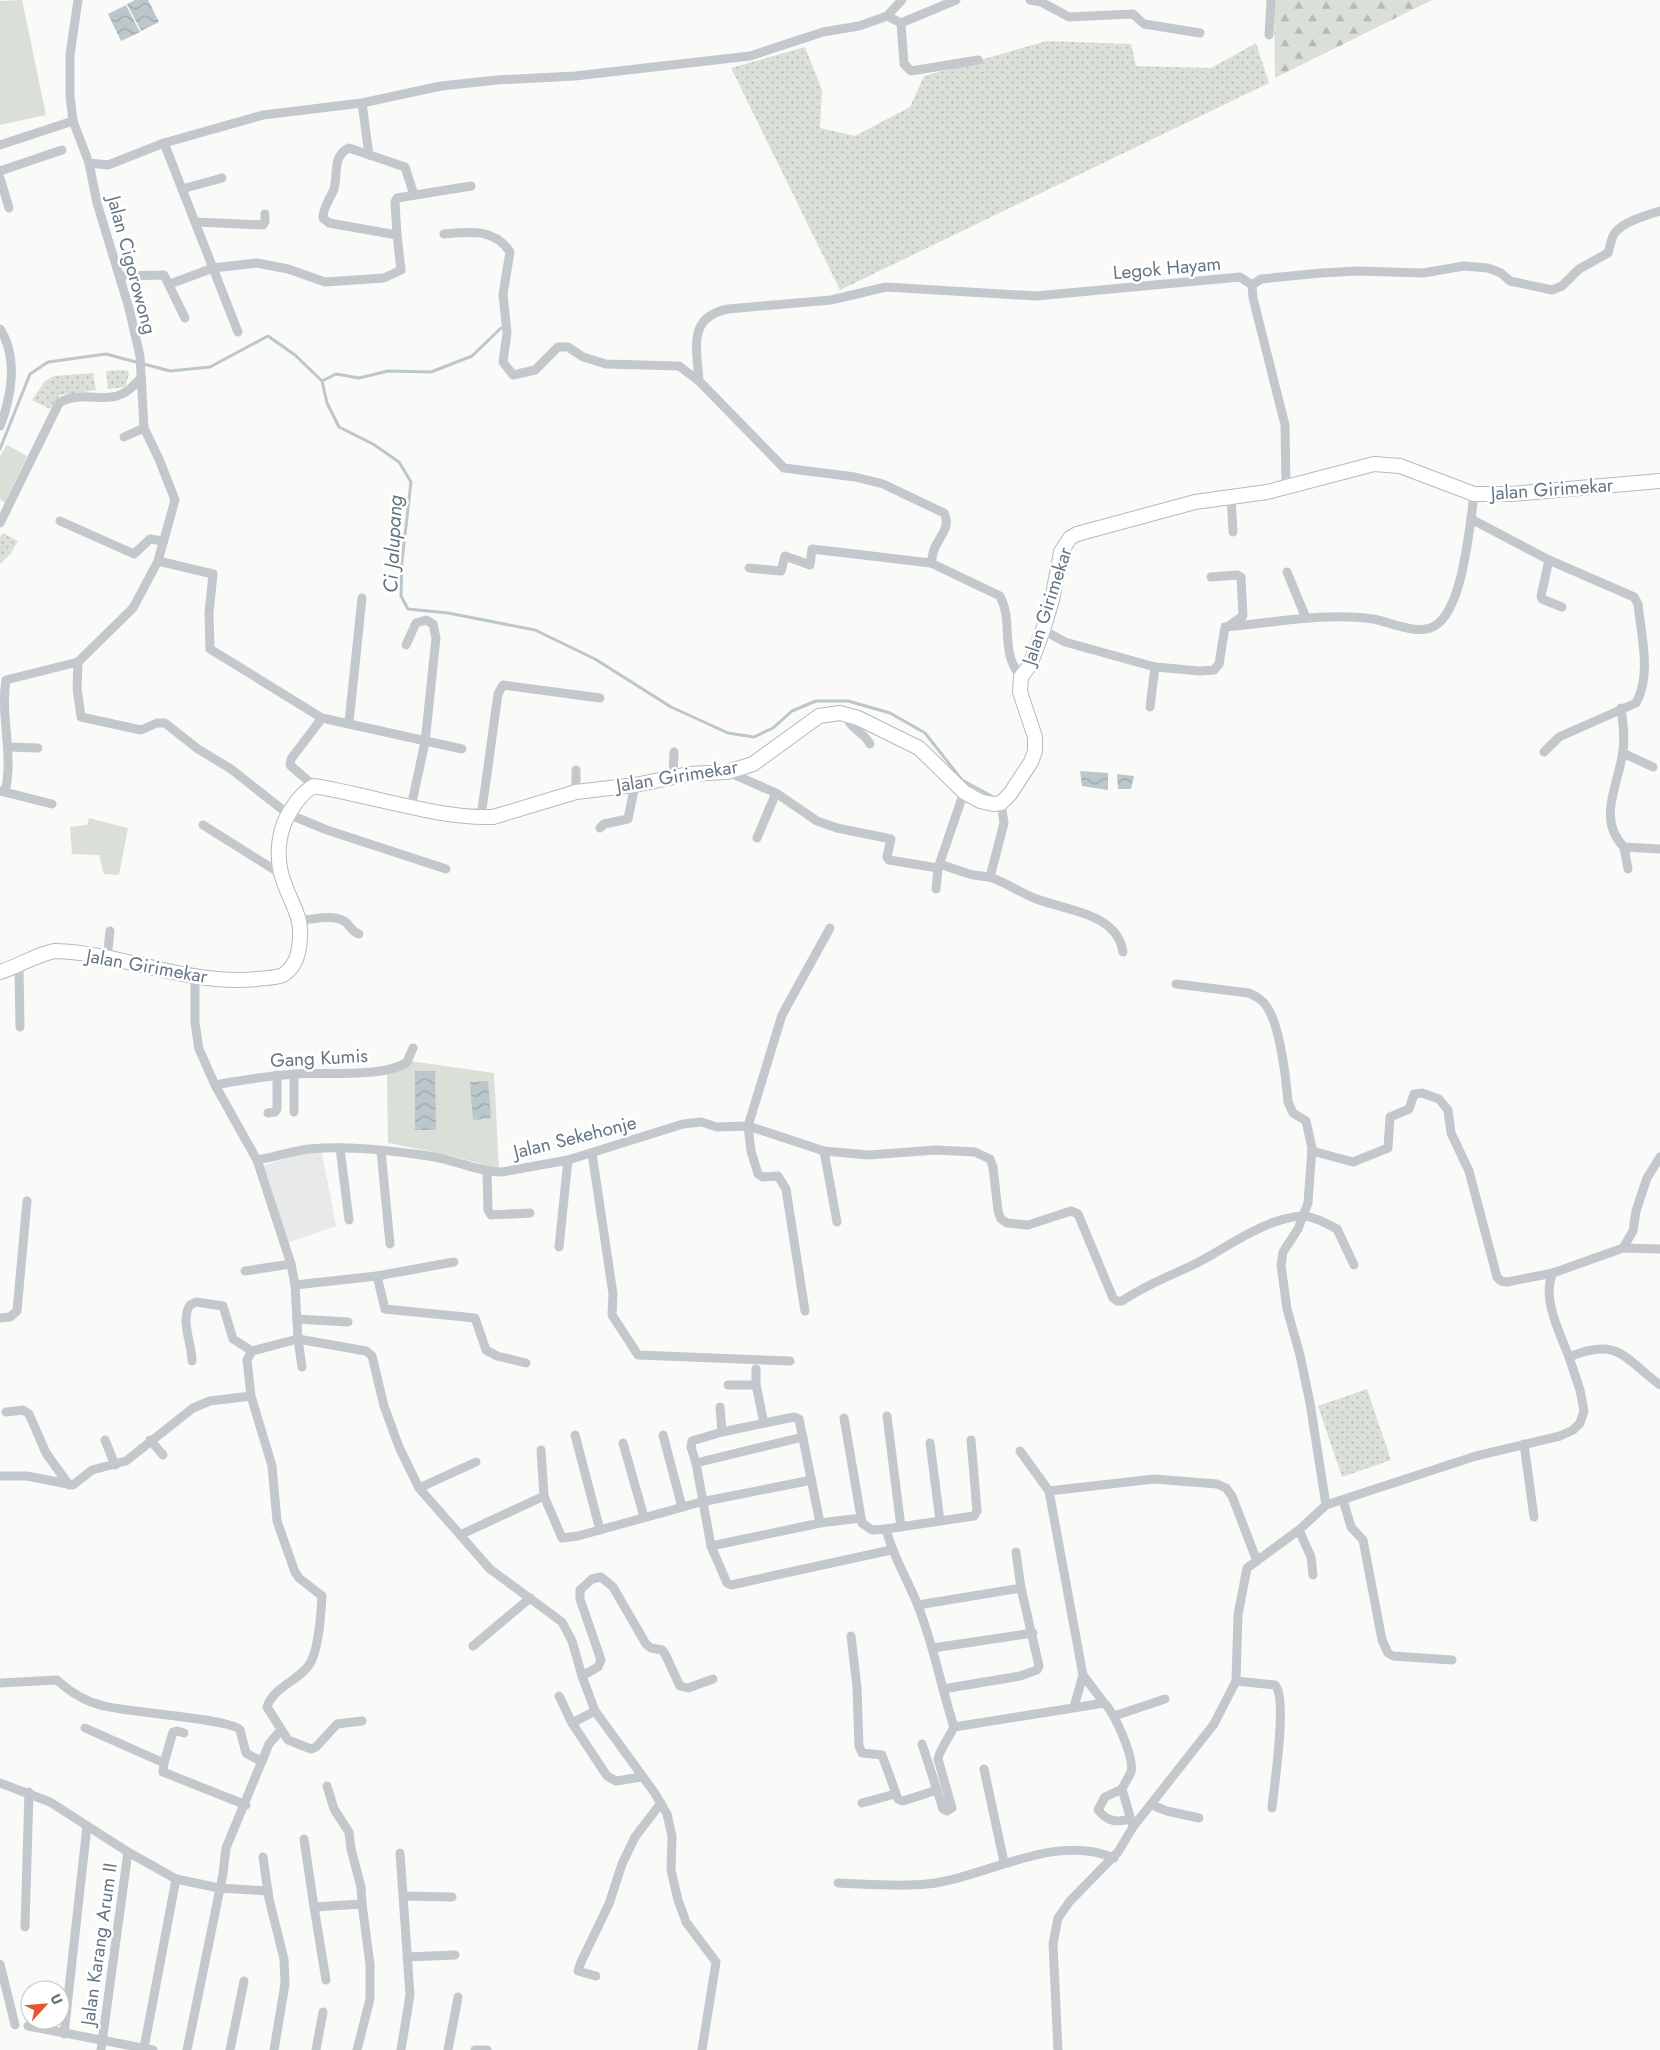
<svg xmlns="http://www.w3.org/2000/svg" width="1660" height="2050" viewBox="0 0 1660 2050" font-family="Jost,sans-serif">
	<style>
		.built { fill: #e8e9e9 }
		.grass { fill: url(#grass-dots) }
		.forest { fill: url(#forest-firs) }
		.park { fill: #dadfd7 }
		.water { fill: url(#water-waves) }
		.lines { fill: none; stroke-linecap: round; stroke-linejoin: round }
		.stream { stroke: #bbc7cb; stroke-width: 3 }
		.secondary-casing { stroke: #b3babf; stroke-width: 16 }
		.street { stroke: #c3c8cc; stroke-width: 9 }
		.secondary { stroke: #fff; stroke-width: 14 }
		.labels { text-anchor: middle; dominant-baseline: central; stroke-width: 5; stroke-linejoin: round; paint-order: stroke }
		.street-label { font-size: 19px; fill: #657683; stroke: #fff }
		.water-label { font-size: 20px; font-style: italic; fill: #60757c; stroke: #fff }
	</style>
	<defs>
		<pattern id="grass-dots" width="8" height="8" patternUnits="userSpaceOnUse" patternTransform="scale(1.25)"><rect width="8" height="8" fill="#dadfd7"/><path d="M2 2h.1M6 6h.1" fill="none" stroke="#b4b9b4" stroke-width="1.8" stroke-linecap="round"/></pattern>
		<pattern id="forest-firs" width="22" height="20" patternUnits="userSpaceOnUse" patternTransform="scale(1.25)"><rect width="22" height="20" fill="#dadfd7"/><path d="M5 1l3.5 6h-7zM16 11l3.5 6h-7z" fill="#b4b9b4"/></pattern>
		<pattern id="water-waves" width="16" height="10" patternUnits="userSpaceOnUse" patternTransform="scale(1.25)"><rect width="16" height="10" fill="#bbc7cb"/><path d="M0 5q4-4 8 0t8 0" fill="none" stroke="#9ca6aa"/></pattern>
	</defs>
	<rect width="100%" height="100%" fill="#fafaf8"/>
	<path class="built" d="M322,1152L336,1226L287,1243L262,1166L302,1153Z"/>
	<g class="grass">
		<path d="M1047,41L1131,44L1136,66L1211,68L1256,43L1269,83L840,290L731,68L805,47L822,90L820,128L855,136L910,107L924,76Z"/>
		<path d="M127,370L129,374L125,387L108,389L106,371Z"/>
		<path d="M93,373L96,390L60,395L50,409L32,400L45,381L54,376Z"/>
		<path d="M3,533L18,541L12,551L6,547L12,552L0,564V537Z"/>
		<path d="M1367,1389L1391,1460L1342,1477L1318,1406Z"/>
	</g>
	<path class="forest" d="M1274,0H1432L1275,78Z"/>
	<g class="park">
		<path d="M22,0L46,115L0,125V1Z"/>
		<path d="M7,445L27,456L5,503L0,499V456Z"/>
		<path d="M89,818L128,828L119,875L104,874L99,855L72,854L70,827L87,825Z"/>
		<path d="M410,1061L494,1073L499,1169L453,1156L388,1143L387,1075Z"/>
	</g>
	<g class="water">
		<path d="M135,0H148L159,22L141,31L127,4Z"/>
		<path d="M126,5L140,32L121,41L108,14Z"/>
		<path d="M1080,771L1108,773V790L1082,786Z"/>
		<path d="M1117,774L1134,776L1131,789H1118Z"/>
		<path d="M415,1071H435L436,1130H415Z"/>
		<path d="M488,1081L491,1118L473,1120L470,1082Z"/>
	</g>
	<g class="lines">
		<g class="stream">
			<path d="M322,381L336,374L359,378L388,371L431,372L472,356L501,328"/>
			<path d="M0,449L30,374L48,362L106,354L170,371L210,367L268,336L295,355L322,381L327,403L339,427L373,444L399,462L411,482L402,561L401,596L408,609L448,613L535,630L595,659L671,707L728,733L754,737L773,728L792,711L816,701H848L890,713L925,733L962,780L995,798"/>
		</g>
		<g class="secondary-casing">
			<path id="secondary" d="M0,972C19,966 37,954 55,951C124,953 188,986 257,979C266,978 275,978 283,975C291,970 296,961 298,953C306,914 290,907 281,873C276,852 279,828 291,810C297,800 303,792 314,786C370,795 438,819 493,817L576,792L635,785L689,774L727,772L753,764L819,716L840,713L858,718L919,748L964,792L980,801L993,804L1001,803L1010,794L1031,762L1035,751V737L1020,692L1021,677L1030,665L1043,630L1052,600L1061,552L1070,538L1077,534L1195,502L1267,492L1374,464L1400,466L1474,494H1511L1660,481"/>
		</g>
		<g class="street">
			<path d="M78,0L70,55V96L73,121L89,163L108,165L164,143L263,115L362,103L441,86L497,80L575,76L750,56L823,32L859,26L887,16L902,0"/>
			<path d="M1030,0L1041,2L1069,17L1133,14L1144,24L1200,33"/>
			<path d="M887,16L901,23L956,0"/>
			<path d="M901,23L904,64L911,71L978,60"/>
			<path d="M1269,35L1271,0"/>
			<path d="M362,103L369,155"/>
			<path d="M164,143L238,332"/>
			<path d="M0,145L73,121"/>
			<path d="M89,163L97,203L129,308L140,356L144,428L159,459L175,500L158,561L213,574L209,613L210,649L322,718L462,749"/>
			<path d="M0,171L62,150"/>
			<path d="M0,178L9,208"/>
			<path d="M182,189L222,178"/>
			<path d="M414,195L405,167L349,148C332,155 338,176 334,189C330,200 323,206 323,218L329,223L397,235L395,202L397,198L471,186"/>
			<path d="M196,222L263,225L265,222V214"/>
			<path d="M444,234C470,232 494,228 510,252L503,294L507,333L503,362L513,375L535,370L558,347H568L583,357L606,364L679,366L699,381L784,468L855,477L883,484L944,513C951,526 941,535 935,547C933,552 932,558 931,563L1000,596C1014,623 999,651 1021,677"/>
			<path d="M120,276L164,275L185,318"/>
			<path d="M170,284L213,268L257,263L288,269L325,282L384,278L401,270L397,235"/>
			<path d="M1252,285L1261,279L1321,273L1358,271L1423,273L1464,266L1488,268L1501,273L1510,281L1552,290L1562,286L1579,269L1608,253C1610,247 1611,239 1614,234C1622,222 1647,215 1660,211"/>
			<path d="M1252,285L1253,298L1285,425L1286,487"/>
			<path d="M0,329C18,357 12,396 0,426"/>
			<path d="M699,381C697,349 687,317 728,309L831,300L886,287L1036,296L1240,277L1252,285"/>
			<path d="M124,437L144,428"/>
			<path d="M1474,494L1471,519L1549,560L1634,597L1638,604C1641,635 1652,675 1636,703L1559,737L1544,752"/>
			<path d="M1231,497L1233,532"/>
			<path d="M60,521L134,554L150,539L163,541"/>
			<path d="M0,523L59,403C79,390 104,403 122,394C130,390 135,384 141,378"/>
			<path d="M1549,560L1541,596L1542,599L1562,607"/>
			<path d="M158,561L133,608L78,662L77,688L81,717L141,730L157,723H165L198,749L231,769L288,814L327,830L446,869"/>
			<path d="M749,568L781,571L785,556L810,565L812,549L931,563"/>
			<path d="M1287,572L1306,618"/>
			<path d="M1211,577L1237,575L1241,577L1243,616L1230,625"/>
			<path d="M1043,630L1065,642L1155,667"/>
			<path d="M406,645L416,623L426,620L433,624L436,638L425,742L411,807"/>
			<path d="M1150,707L1155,667L1200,671L1214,670L1219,664L1225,627C1274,623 1324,612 1373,619C1391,622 1419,637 1436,625C1460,609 1467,546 1471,519"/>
			<path d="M1621,708C1623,723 1625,736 1623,751C1619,784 1596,819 1624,847L1660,849"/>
			<path d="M846,714C849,729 864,732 870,744"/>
			<path d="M349,722L362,598"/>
			<path d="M9,747L38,748"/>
			<path d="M1623,753L1653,767"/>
			<path d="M728,772L776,793L817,821L837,828L891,839L887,857L889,860L938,868"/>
			<path d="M673,777L674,752"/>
			<path d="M314,786L290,765L291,759L322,718"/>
			<path d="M1,791L52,804"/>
			<path d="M5,792C14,755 0,716 6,680L78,662"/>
			<path d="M576,792V770"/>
			<path d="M481,817L498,694L503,685L600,698"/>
			<path d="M203,825L281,874"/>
			<path d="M600,828L604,824L628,819L635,785"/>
			<path d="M757,838L776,793"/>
			<path d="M1624,847L1628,869"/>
			<path d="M940,864C951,868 962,872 973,875C980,876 986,876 992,878C1007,883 1019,892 1034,898C1063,910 1117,912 1123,952"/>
			<path d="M990,877L1004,823L1001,803"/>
			<path d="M936,889L938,868L964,792"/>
			<path d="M299,920C313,920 331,914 344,921C351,925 351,932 359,934"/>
			<path d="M107,958L110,931"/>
			<path d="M19,967L20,1027"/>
			<path d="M195,978V1023L199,1049L215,1085L257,1160L291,1264L295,1285L298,1339L302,1367"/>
			<path d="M1176,984L1249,993C1257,997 1263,1000 1267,1007C1280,1026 1286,1078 1288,1102L1293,1113L1306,1121L1312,1148L1308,1203L1298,1229L1283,1252L1281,1265L1287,1309L1300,1355L1310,1403L1326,1505"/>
			<path d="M215,1085C241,1080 268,1076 295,1074C323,1072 385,1078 407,1062L413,1048"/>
			<path d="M294,1112V1074"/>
			<path d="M268,1113L275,1112L277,1109V1075"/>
			<path d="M340,1148L349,1220"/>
			<path d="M381,1151L390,1244"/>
			<path d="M824,1151L837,1222"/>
			<path d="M1312,1151L1353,1162L1388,1148L1390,1117L1409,1109L1414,1094L1422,1093L1439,1099L1448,1110L1451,1133L1469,1171L1497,1277L1501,1281L1507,1282L1553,1273"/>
			<path d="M592,1153L613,1294L612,1315L638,1355L790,1361"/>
			<path d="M257,1160C274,1157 292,1151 309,1149C351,1145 394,1151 435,1157C458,1161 479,1172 502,1172L568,1160L683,1124L701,1122L717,1127L748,1126L824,1151L869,1155L936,1150L975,1152L990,1159L993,1167L998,1211L1001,1219L1007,1223L1028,1225L1071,1211L1078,1214L1113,1298L1117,1301H1122C1144,1286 1167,1277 1191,1266C1224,1250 1264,1218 1302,1216C1312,1216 1328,1224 1337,1229L1354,1265"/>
			<path d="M487,1172L488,1210L491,1215L530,1213"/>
			<path d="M559,1247L568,1160"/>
			<path d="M1623,1248L1633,1231L1636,1211L1647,1178L1660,1157"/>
			<path d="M245,1271L291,1264"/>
			<path d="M377,1276L454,1262"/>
			<path d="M295,1285L377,1276L385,1309L475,1318L486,1350L497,1356L526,1363"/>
			<path d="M805,1311L786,1189L778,1176L763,1177L758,1174L751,1151L748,1126L782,1015L830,928"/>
			<path d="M0,1318L10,1317L17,1311L27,1201"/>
			<path d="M297,1319L348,1322"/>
			<path d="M1569,1357C1560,1333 1541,1298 1553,1273L1623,1248L1660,1249"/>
			<path d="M192,1361C192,1344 180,1320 190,1305L196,1302L223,1306L233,1339L252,1351"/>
			<path d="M756,1369V1385L764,1423"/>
			<path d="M728,1385H756"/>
			<path d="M251,1396L272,1466L277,1521L295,1572L299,1578L322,1596C321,1615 319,1645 311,1662C301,1680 273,1687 267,1707L288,1740L311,1749L316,1747L337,1724L362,1721"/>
			<path d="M720,1407L722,1432"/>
			<path d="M6,1412L23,1410L29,1414L46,1453L69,1485"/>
			<path d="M887,1416L901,1527"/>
			<path d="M844,1418L862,1523L872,1530L886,1529"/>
			<path d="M575,1435L600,1530"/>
			<path d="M663,1435L682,1507"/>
			<path d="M803,1437L696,1463L711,1546L727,1583L731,1585L891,1550"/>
			<path d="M105,1440L115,1465"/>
			<path d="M150,1440L163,1455"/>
			<path d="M971,1440L977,1511L974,1516L886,1529C893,1557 908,1580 918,1606C934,1646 941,1687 954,1727L1104,1703C1114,1712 1135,1758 1131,1772C1129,1777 1124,1784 1122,1789L1133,1827"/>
			<path d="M623,1443L644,1517"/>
			<path d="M930,1443L940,1521"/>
			<path d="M1524,1444L1534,1517"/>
			<path d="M541,1450L544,1496L562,1538L578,1536L701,1502L812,1480"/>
			<path d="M1020,1451L1049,1491"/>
			<path d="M696,1463L691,1447L692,1441L722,1432L794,1417L799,1419L820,1523"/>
			<path d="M0,1476H27L73,1485L92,1470L126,1461L193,1408L210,1401L251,1396L247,1360L252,1351L298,1339L366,1351L372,1356L384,1406L399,1447L419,1488L490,1569L562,1622L572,1641L582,1676L595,1711L654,1792L667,1814L672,1836L671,1870L678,1900L686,1922L716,1962L702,2050"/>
			<path d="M419,1488L476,1462"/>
			<path d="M1343,1500L1351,1527L1363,1540L1382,1640L1388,1653L1393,1656L1452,1660"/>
			<path d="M1299,1530L1311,1557L1313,1575"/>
			<path d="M460,1535L544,1496"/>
			<path d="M711,1546L820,1523L861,1518"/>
			<path d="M918,1605L1021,1588"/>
			<path d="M851,1636L857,1687L859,1746L862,1753L882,1755L898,1799L903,1801L937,1790L943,1809L947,1811L952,1808L938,1759C939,1751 950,1736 954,1727"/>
			<path d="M473,1646L530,1598"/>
			<path d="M933,1648L1033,1633"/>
			<path d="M1083,1675L1049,1491L1154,1479L1217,1484L1226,1488L1232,1496L1257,1561"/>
			<path d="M582,1676L598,1667L601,1660L580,1599V1590L592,1579L601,1577L613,1587L646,1644L651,1648L662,1650L665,1654L680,1686L688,1688L713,1679"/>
			<path d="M1236,1681L1275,1685C1288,1698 1274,1786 1272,1808"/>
			<path d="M0,1683L57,1680C70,1692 86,1702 104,1706C125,1712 233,1719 240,1730L246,1753L262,1762"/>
			<path d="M943,1689L1020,1676L1037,1670L1039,1666L1021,1588L1016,1552"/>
			<path d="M559,1696L572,1723L607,1776L616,1781L642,1777"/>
			<path d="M1074,1707L1083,1675L1104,1703"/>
			<path d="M1114,1716L1165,1699"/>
			<path d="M572,1723L595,1711"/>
			<path d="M85,1728L164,1763L163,1772L246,1805"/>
			<path d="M922,1744L937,1790"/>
			<path d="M164,1763L173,1732L177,1731L184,1733"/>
			<path d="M984,1769L1004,1862"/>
			<path d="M0,1783L50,1802L128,1852L176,1879L219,1888L268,1891"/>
			<path d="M327,1786L334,1809L349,1832L351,1849L361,1887L362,1904"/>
			<path d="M1122,1789L1105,1797L1098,1810C1107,1821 1116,1823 1130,1819"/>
			<path d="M862,1803L895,1794"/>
			<path d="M1152,1805L1167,1811L1199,1818"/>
			<path d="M304,1839L314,1907"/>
			<path d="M400,1853L410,1995L401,2050"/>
			<path d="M263,1857L269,1899L284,1959L285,1984L274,2050"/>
			<path d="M838,1883C867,1884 898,1887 927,1884C986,1878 1054,1832 1114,1858"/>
			<path d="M404,1896L452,1897"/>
			<path d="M25,1927L29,1792"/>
			<path d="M407,1957L455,1955"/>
			<path d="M0,1964L15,2025"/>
			<path d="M596,1976L578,1971L581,1962L609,1904L622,1864L635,1837L661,1803"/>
			<path d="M326,1980L314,1907L362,1904L370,1964V1999L357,2050"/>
			<path d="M28,2026L153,2050"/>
			<path d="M64,2034L87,1826"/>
			<path d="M144,2048L176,1879"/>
			<path d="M101,2050L128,1852"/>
			<path d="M187,2050L223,1874L226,1848L269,1744L280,1731"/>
			<path d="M230,2050L244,1981"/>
			<path d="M316,2050L323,2012"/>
			<path d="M448,2050L458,1997"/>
			<path d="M475,2050H487"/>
			<path d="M1058,2050L1053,1944L1058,1918L1070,1901L1118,1852L1133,1827L1214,1724L1236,1681L1238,1615L1247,1568L1299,1530L1326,1505L1476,1456L1560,1436L1573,1430L1580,1423L1584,1411L1580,1390L1569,1357C1618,1337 1623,1357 1660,1385"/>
		</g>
		<use href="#secondary" class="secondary"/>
	</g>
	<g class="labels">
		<g class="street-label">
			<text transform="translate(132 265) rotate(75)">Jalan Cigorowong</text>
			<text transform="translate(1167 268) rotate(-5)">Legok Hayam</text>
			<text transform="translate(1552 489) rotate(-4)">Jalan Girimekar</text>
			<text transform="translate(1047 606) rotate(-72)">Jalan Girimekar</text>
			<text transform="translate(677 776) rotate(-9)">Jalan Girimekar</text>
			<text transform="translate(147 966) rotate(10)">Jalan Girimekar</text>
			<text transform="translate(319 1058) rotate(-3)">Gang Kumis</text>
			<text transform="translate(575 1137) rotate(-14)">Jalan Sekehonje</text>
			<text transform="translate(99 1944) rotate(-82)">Jalan Karang Arum II</text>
		</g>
		<g class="water-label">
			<text transform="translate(393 544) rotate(-87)">Ci Jalupang</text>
		</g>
	</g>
	<g transform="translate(45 2005) rotate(64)"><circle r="24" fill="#ffffff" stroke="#c1c8cd"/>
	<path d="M0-4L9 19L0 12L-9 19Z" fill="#e4572e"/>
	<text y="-8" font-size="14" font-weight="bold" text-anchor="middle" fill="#657683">U</text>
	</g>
</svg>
